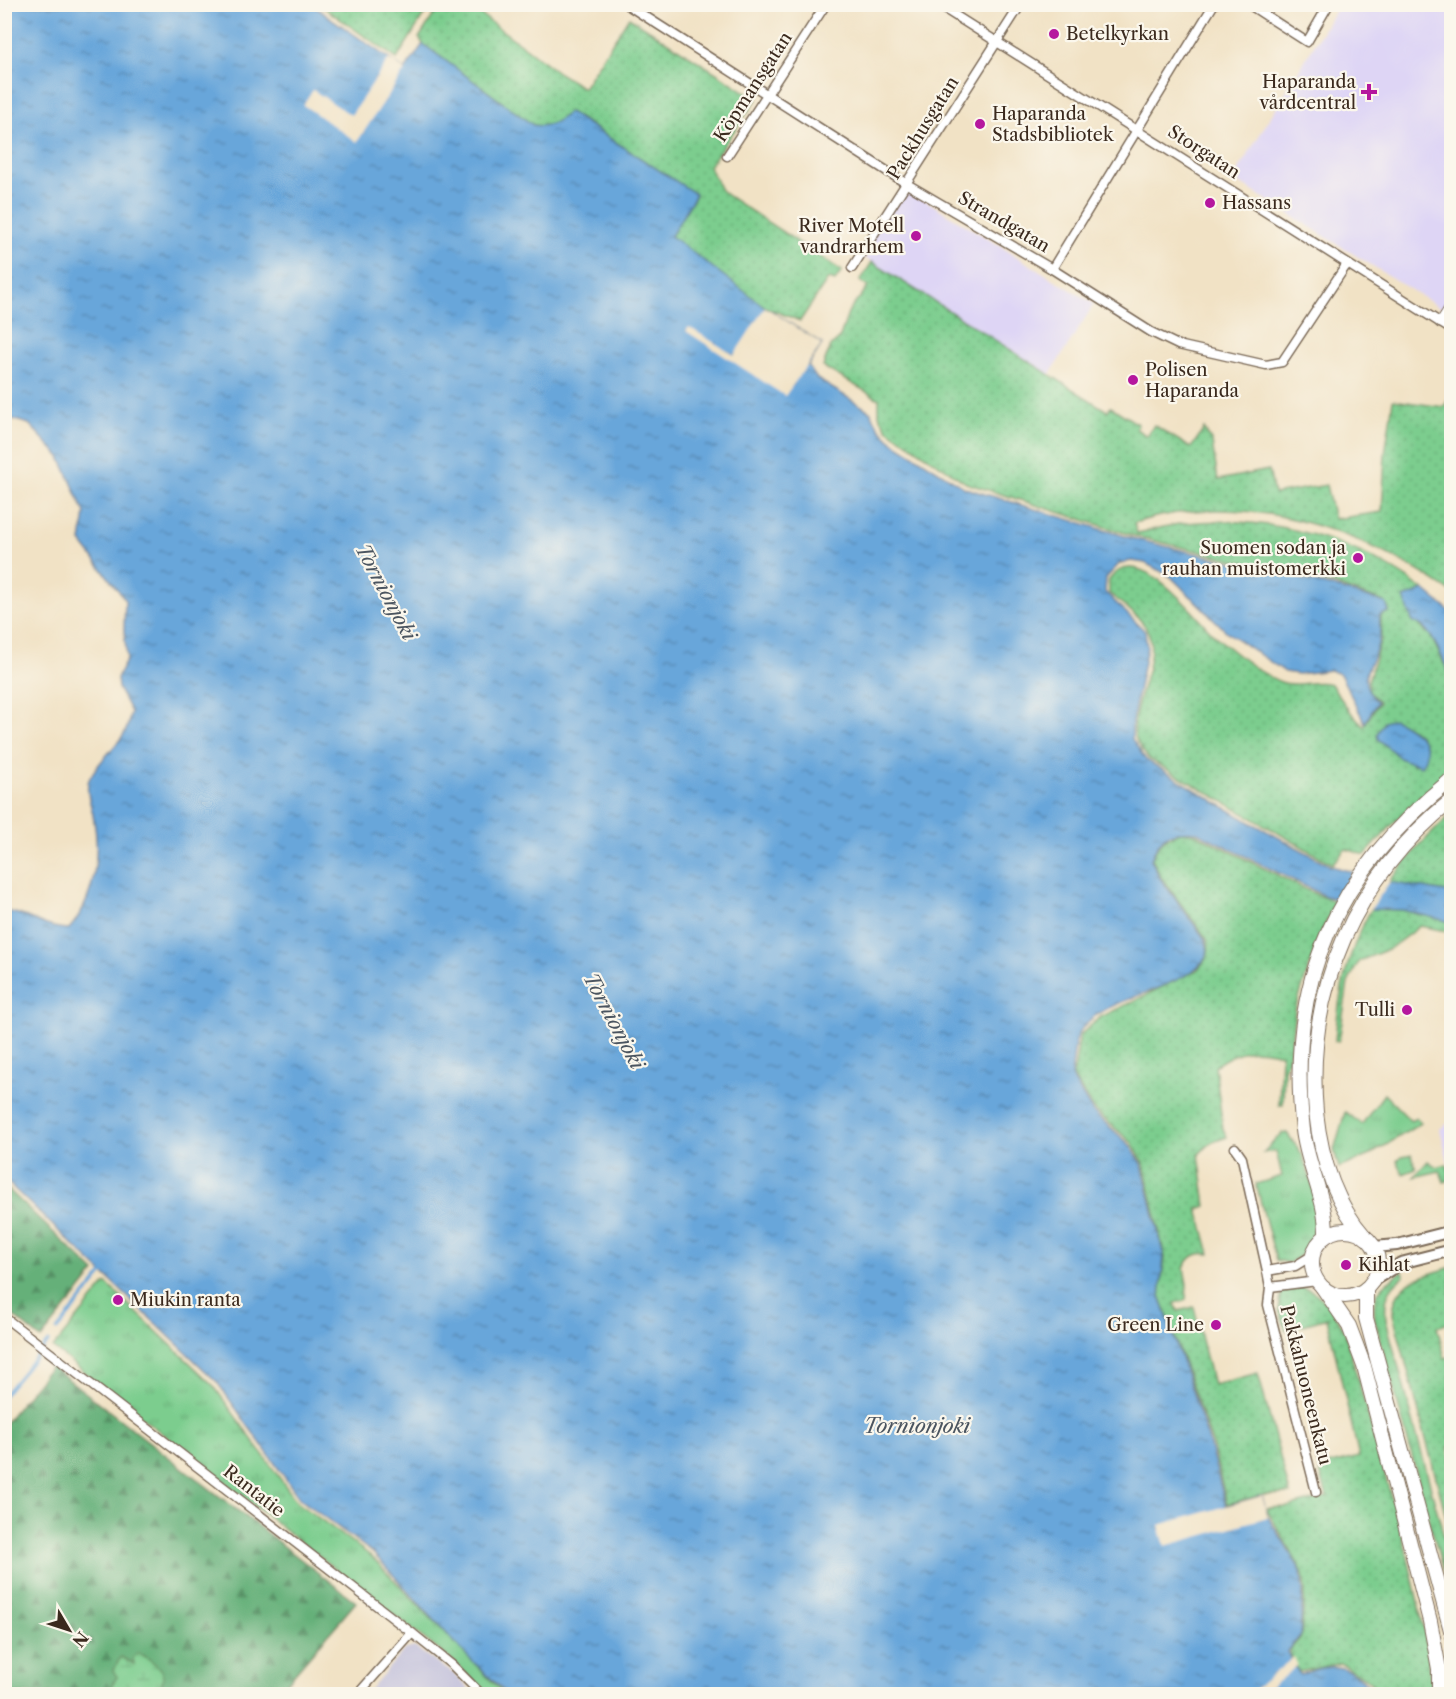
<svg xmlns="http://www.w3.org/2000/svg" width="1456" height="1699" viewBox="0 0 1456 1699" font-family="'Libre Caslon Text',serif">
	<style>
		.built { fill: #ded5f5 }
		.industrial { fill: #c3c1db }
		.grass { fill: url(#grass-tufts); stroke: #5c7c56; stroke-width: 1.5 }
		.forest { fill: url(#forest-firs); stroke: #506d4c; stroke-width: 1.5 }
		.wetland { fill: url(#wetland-marsh); stroke: #5c7c56; stroke-width: 1.5 }
		.park { fill: url(#park-dots); stroke: #5c7c56; stroke-width: 1.5; fill-rule: evenodd }
		.water { fill: url(#water-ripples); stroke: #52687c; stroke-width: 1.5 }
		.pier { fill: #f1e2c5 }
		.lines { fill: none; stroke-linecap: round; stroke-linejoin: round }
		.stream { stroke: #68a6da; stroke-width: 3 }
		.minor-casing { stroke: #7b6a58; stroke-width: 11 }
		.tertiary-casing { stroke: #7b6a58; stroke-width: 14 }
		.trunk-casing { stroke: #7b6a58; stroke-width: 16 }
		.minor { stroke: #fff; stroke-width: 8 }
		.tertiary { stroke: #fff; stroke-width: 10 }
		.trunk { stroke: #fff; stroke-width: 14 }
		.poi-dot { fill: #b5179e; stroke: #fbf7ec; stroke-width: 2 }
		.labels { text-anchor: middle; dominant-baseline: central; stroke-width: 4.5; stroke-linejoin: round; paint-order: stroke }
		.poi-label { font-size: 18px; fill: #3b2a1e; stroke: #fbf7ec; text-anchor: start }
		.street-label { font-size: 18px; fill: #3b2a1e; stroke: #fbf7ec }
		.water-label { font-size: 20px; font-style: italic; fill: #4b5560; stroke: #fbf7ec }
	</style>
	<defs>
		<pattern id="grass-tufts" width="24" height="20" patternUnits="userSpaceOnUse" patternTransform="scale(1.5)"><rect width="24" height="20" fill="#7ccd8e"/><path d="M3 7l-1-3M5 7V3M7 7l1-3M15 17l-1-3M17 17v-4M19 17l1-3" fill="none" stroke="#6cb07a"/></pattern>
		<pattern id="forest-firs" width="22" height="20" patternUnits="userSpaceOnUse" patternTransform="scale(1.5)"><rect width="22" height="20" fill="#65b079"/><path d="M5 1l3.5 6h-7zM16 11l3.5 6h-7z" fill="#548f63"/></pattern>
		<pattern id="wetland-marsh" width="20" height="14" patternUnits="userSpaceOnUse" patternTransform="scale(1.5)"><rect width="20" height="14" fill="#7ccd8e"/><path d="M1 5h8M5 5V1M11 12h8M15 12V8" fill="none" stroke="#6cb07a"/></pattern>
		<pattern id="park-dots" width="8" height="8" patternUnits="userSpaceOnUse" patternTransform="scale(1.5)"><rect width="8" height="8" fill="#7ccd8e"/><path d="M2 2h.1M6 6h.1" fill="none" stroke="#6cb07a" stroke-width="1.8" stroke-linecap="round"/></pattern>
		<pattern id="water-ripples" width="26" height="14" patternUnits="userSpaceOnUse" patternTransform="scale(1.5)"><rect width="26" height="14" fill="#68a6da"/><path d="M2 4q2-2 4 0t4 0M15 11q2-2 4 0t4 0" fill="none" stroke="#5787b0"/></pattern>
	</defs>
	<rect width="100%" height="100%" fill="#fbf7ec"/>
	<filter id="ink" filterUnits="userSpaceOnUse"><feTurbulence type="fractalNoise" baseFrequency=".0167" numOctaves="2"/><feDisplacementMap in="SourceGraphic" scale="12" xChannelSelector="R" yChannelSelector="G"/><feConvolveMatrix kernelMatrix="1 2 1 2 8 2 1 2 1" color-interpolation-filters="sRGB"/></filter>
	<filter id="wash" filterUnits="userSpaceOnUse"><feTurbulence type="fractalNoise" baseFrequency=".008" numOctaves="4" result="noise"/><feDisplacementMap in="SourceGraphic" scale="24" xChannelSelector="R" yChannelSelector="G"/><feGaussianBlur stdDeviation="1.35" result="paint"/><feColorMatrix in="noise" values="0 0 0 0 0 0 0 0 0 0 0 0 0 0 0 0 0 1.4 0 .05"/><feComposite in="paint" operator="in"/></filter>
	<g filter="url(#wash)">
		<rect width="100%" height="100%" fill="#f1e2c5"/>
		<g class="built">
			<path d="M1339,4L1451,5L1452,296L1442,309L1233,179Z"/>
			<path d="M905,188L1094,304L1050,374L859,254Z"/>
			<path d="M1451,1121V1173L1440,1129Z"/>
		</g>
		<path class="industrial" d="M414,1647L454,1674L474,1694H366L404,1650Z"/>
		<g class="grass">
			<path d="M1384,1094L1411,1121L1416,1117L1421,1123L1370,1155L1339,1168L1334,1150L1345,1112L1362,1124Z"/>
			<path d="M1282,1133H1287L1302,1154L1317,1200L1321,1229L1306,1252L1289,1263L1276,1260L1256,1184L1282,1176L1276,1151L1263,1153Z"/>
			<path d="M1412,1155L1416,1169L1403,1174L1397,1161L1401,1157Z"/>
			<path d="M1428,1161L1437,1167L1447,1164L1451,1180L1444,1182L1440,1171L1414,1177Z"/>
			<path d="M1403,1271L1404,1276C1387,1289 1384,1299 1386,1320L1451,1563V1600L1375,1320C1371,1291 1381,1286 1403,1271Z"/>
			<path d="M106,1283L213,1385L297,1502L371,1556L504,1694H486L455,1663L53,1348Z"/>
		</g>
		<g class="forest">
			<path d="M9,1190L95,1272L41,1339L5,1309L4,1195Z"/>
			<path d="M51,1366L356,1602L277,1694H5V1423Z"/>
		</g>
		<path class="wetland" d="M138,1653C146,1656 162,1667 163,1676C164,1682 158,1688 158,1694H116L111,1686L117,1677L113,1670L121,1657L134,1664L133,1658Z"/>
		<g class="park">
			<path d="M320,5H430L397,59Z"/>
			<path d="M440,5H468L559,73L583,88L629,17L757,99L709,166L721,190L728,196L842,271L835,281L828,279L800,321L765,307L670,236L696,195L570,112C557,122 549,128 533,125L423,44L419,38Z"/>
			<path d="M872,262L1107,411L1111,407L1138,424L1136,429L1147,436L1154,425L1191,448L1204,429L1212,442L1218,480L1269,470L1274,494L1326,485L1334,519L1382,512L1385,454L1393,400L1444,407L1451,394V592C1360,529 1244,488 1134,523L1137,533C1153,530 1169,525 1186,523C1270,514 1357,540 1424,590L1404,598L1415,621L1430,635L1451,677V772L1403,813L1365,855L1346,849L1332,864L1149,759C1144,752 1137,745 1135,736C1129,704 1163,655 1146,628C1138,614 1121,604 1109,593V580C1138,539 1194,615 1213,634C1230,649 1260,674 1281,682C1297,688 1315,679 1331,684L1348,709L1364,726L1379,702L1369,691L1368,681L1381,639V615L1389,612L1385,602L1329,583L1131,535L966,483L887,429L879,415V399L823,367L830,347L839,339L849,311L868,287L860,281ZM1395,720C1414,730 1428,735 1425,758L1414,765Z"/>
			<path d="M1451,814V893L1389,882L1418,847Z"/>
			<path d="M1181,832L1196,834L1311,892L1335,902L1317,943L1295,1010L1290,1051L1284,1070L1283,1105H1279L1281,1054C1254,1047 1238,1049 1215,1066L1223,1129L1227,1137L1210,1143L1199,1154L1206,1206L1198,1209L1210,1254C1196,1252 1190,1256 1184,1268L1187,1284L1186,1300L1175,1303L1178,1311L1194,1307L1213,1385L1258,1373L1290,1494L1263,1495L1227,1504L1211,1440L1160,1295L1165,1257L1144,1164L1132,1143L1094,1110L1073,1076L1080,1035L1099,1018L1197,970C1207,959 1211,953 1207,939L1161,877L1152,858C1159,843 1165,837 1181,832Z"/>
			<path d="M1371,909L1402,910L1451,922V932L1420,926L1389,949L1359,961L1348,983L1339,1041H1335C1339,990 1347,954 1371,909Z"/>
			<path d="M1451,1267V1322L1437,1327L1445,1358L1451,1357L1452,1446L1448,1447L1452,1465L1451,1535L1393,1314C1394,1279 1423,1277 1451,1267Z"/>
			<path d="M1291,1286C1319,1286 1331,1308 1344,1330L1407,1553L1426,1639L1433,1694H1381L1368,1680L1341,1663L1299,1672L1289,1651L1301,1637L1305,1591L1303,1573L1266,1508L1287,1507L1327,1497L1317,1461L1321,1459L1323,1466L1359,1457L1327,1318L1286,1330L1279,1310L1282,1291Z"/>
		</g>
		<g class="water">
			<path d="M5,5H312L405,70L423,44L533,125C549,128 557,122 569,112L696,194L671,236L765,307L822,344L808,366L817,379L870,411L880,429L893,442L965,488L1131,538L1326,585L1386,603L1389,612L1380,615C1379,622 1381,632 1379,639C1375,667 1352,674 1377,702L1365,723L1340,674L1330,670L1298,674L1285,672L1227,632L1170,576L1145,563L1132,561L1120,563L1106,578L1105,592L1145,631L1147,647L1132,722V739L1146,760L1239,816L1331,866L1389,882L1451,893V922L1402,910L1371,909L1325,896L1197,832C1171,830 1161,833 1151,859L1160,878L1205,939C1207,945 1209,951 1206,957C1185,992 1096,996 1078,1035C1073,1047 1073,1064 1071,1076L1092,1111L1130,1145L1142,1164L1164,1257L1160,1296L1208,1438L1226,1506L1262,1496L1268,1517L1301,1571L1303,1591L1300,1636L1287,1652L1300,1675C1338,1661 1349,1664 1377,1694H507L469,1658L373,1553L300,1499L217,1382L5,1180L4,911C28,913 46,930 69,929C95,900 101,853 93,815C91,803 86,795 88,783C91,769 116,747 124,734C128,728 129,719 131,712L118,688L117,678L127,659L124,630L125,599L81,542L85,513L60,457L29,424L5,417Z"/>
			<path d="M1424,590L1451,612V677C1444,664 1430,621 1413,623L1404,598Z"/>
			<path d="M1394,719C1414,730 1437,743 1421,766L1401,759L1378,739L1377,734L1384,722Z"/>
		</g>
		<g class="pier">
			<path d="M389,59L405,70L357,142L303,105L313,90L351,115Z"/>
			<path d="M765,307L822,344L785,396L686,331L689,327L734,355Z"/>
			<path d="M1354,871L1391,880L1369,912L1335,902Z"/>
			<path d="M1262,1496L1268,1517L1165,1546L1159,1525Z"/>
			<path d="M1294,1657L1298,1665L1262,1694H1249Z"/>
		</g>
		<g class="lines">
			<g class="stream">
				<path d="M57,1330L103,1273"/>
				<path d="M4,1395L48,1342"/>
			</g>
		</g>
	</g>
	<g filter="url(#ink)">
		<g class="lines">
			<g class="minor-casing">
				<g id="minor">
					<path d="M626,4L907,184L1052,269L1151,332L1178,345L1266,365L1282,362L1347,264"/>
					<path d="M937,4L1452,330"/>
					<path d="M1248,4L1307,42L1329,4"/>
					<path d="M727,156L826,4"/>
					<path d="M852,268L1021,4"/>
					<path d="M1052,269L1214,4"/>
					<path d="M1440,323L1452,304"/>
					<path d="M1235,1148L1242,1158L1267,1271L1270,1287L1268,1305L1316,1492"/>
					<path d="M1267,1271L1295,1266L1313,1255"/>
					<path d="M1270,1287L1317,1281"/>
					<path d="M4,1317L412,1633L452,1665L481,1694"/>
					<path d="M358,1694L412,1633"/>
				</g>
			</g>
			<g class="tertiary-casing">
				<g id="tertiary">
					<path d="M1374,1247L1397,1245L1452,1231"/>
					<path d="M1374,1280L1401,1263L1452,1250"/>
				</g>
			</g>
			<g class="trunk-casing">
				<g id="trunk">
					<circle cx="1345" cy="1263" r="33"/>
					<path d="M1326,1236C1327,1199 1307,1166 1303,1130C1285,982 1337,871 1452,779"/>
					<path d="M1365,1237C1334,1202 1321,1158 1316,1112C1305,989 1356,877 1452,800"/>
					<path d="M1323,1288L1349,1326L1364,1366L1430,1621L1439,1669V1694"/>
					<path d="M1366,1289V1318L1452,1634"/>
				</g>
			</g>
			<use href="#minor" class="minor"/>
			<use href="#tertiary" class="tertiary"/>
			<use href="#trunk" class="trunk"/>
		</g>
	</g>
	<g class="poi-dot">
		<circle cx="1054" cy="34" r="6"/>
		<path d="M1366 83h6v6h6v6h-6v6h-6v-6h-6v-6h6z"/>
		<circle cx="980" cy="124" r="6"/>
		<circle cx="1210" cy="203" r="6"/>
		<circle cx="916" cy="236" r="6"/>
		<circle cx="1133" cy="380" r="6"/>
		<circle cx="1358" cy="558" r="6"/>
		<circle cx="1407" cy="1010" r="6"/>
		<circle cx="1346" cy="1265" r="6"/>
		<circle cx="118" cy="1300" r="6"/>
		<circle cx="1216" cy="1325" r="6"/>
	</g>
	<g class="labels">
		<g class="poi-label">
			<text x="1066" y="34">Betelkyrkan</text>
			<text x="1356" y="82" text-anchor="end">Haparanda<tspan x="1356" dy="21">vårdcentral</tspan></text>
			<text x="992" y="114">Haparanda<tspan x="992" dy="21">Stadsbibliotek</tspan></text>
			<text x="1222" y="203">Hassans</text>
			<text x="904" y="226" text-anchor="end">River Motell<tspan x="904" dy="21">vandrarhem</tspan></text>
			<text x="1145" y="370">Polisen<tspan x="1145" dy="21">Haparanda</tspan></text>
			<text x="1346" y="548" text-anchor="end">Suomen sodan ja<tspan x="1346" dy="21">rauhan muistomerkki</tspan></text>
			<text x="1395" y="1010" text-anchor="end">Tulli</text>
			<text x="1358" y="1265">Kihlat</text>
			<text x="130" y="1300">Miukin ranta</text>
			<text x="1204" y="1325" text-anchor="end">Green Line</text>
		</g>
		<g class="street-label">
			<text transform="translate(753 87) rotate(-57)">Köpmansgatan</text>
			<text transform="translate(923 128) rotate(-58)">Packhusgatan</text>
			<text transform="translate(1204 152) rotate(33)">Storgatan</text>
			<text transform="translate(1004 222) rotate(30)">Strandgatan</text>
			<text transform="translate(1306 1385) rotate(76)">Pakkahuoneenkatu</text>
			<text transform="translate(254 1491) rotate(38)">Rantatie</text>
		</g>
		<g class="water-label">
			<text transform="translate(386 592) rotate(62)">Tornionjoki</text>
			<text transform="translate(614 1021) rotate(62)">Tornionjoki</text>
			<text x="917" y="1426">Tornionjoki</text>
		</g>
	</g>
	<rect width="1456" height="1699" fill="none" stroke="#fbf7ec" stroke-width="24"/>
	<g transform="translate(69 1630) rotate(129)" stroke="#fbf7ec" stroke-width="4.5" paint-order="stroke">
	<path d="M0-4.5L10 22L0 15L-10 22Z" fill="#3b2a1e"/>
	<text y="-9" font-size="16" font-weight="bold" text-anchor="middle" fill="#3b2a1e">N</text>
	</g>
</svg>
